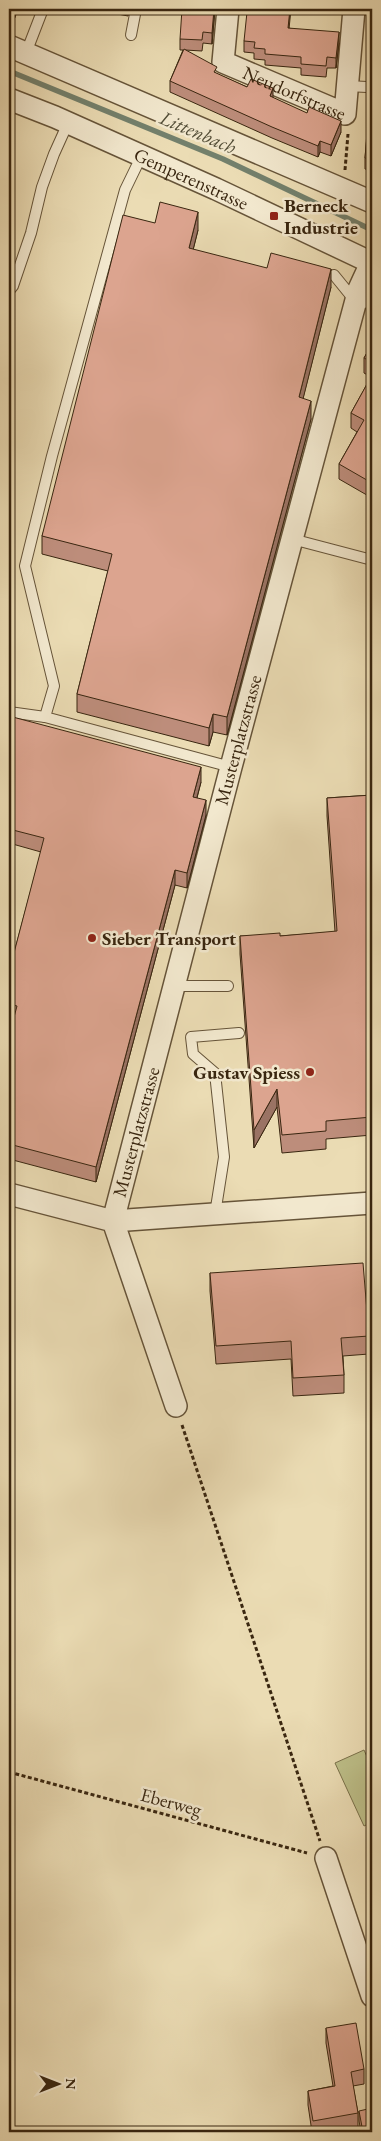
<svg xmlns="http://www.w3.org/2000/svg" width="381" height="2141" viewBox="0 0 381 2141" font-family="'EB Garamond',serif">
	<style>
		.pitch { fill: #bdbf89; stroke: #7b724c }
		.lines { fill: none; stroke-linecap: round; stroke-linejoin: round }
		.stream { stroke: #73806c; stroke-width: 5.5 }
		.service-casing { stroke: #665439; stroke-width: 12 }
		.minor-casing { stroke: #665439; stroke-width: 24 }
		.path { stroke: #392610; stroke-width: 3; stroke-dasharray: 4 2.5; stroke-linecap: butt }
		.service { stroke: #f2e8ce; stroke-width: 10 }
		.minor { stroke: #f2e8ce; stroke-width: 21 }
		.wall { fill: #bd8d7b; stroke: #392610 }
		.shaded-wall { fill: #9a7364; stroke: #392610 }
		.building { fill: #dca48f; stroke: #392610 }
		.poi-dot { fill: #8f2418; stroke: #f2e8ce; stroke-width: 2 }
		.labels { text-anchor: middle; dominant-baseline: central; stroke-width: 5; stroke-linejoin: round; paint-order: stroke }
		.street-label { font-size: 19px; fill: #392610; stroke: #f2e8ce }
		.poi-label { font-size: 19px; font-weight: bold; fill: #392610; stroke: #f2e8ce; text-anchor: start }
		.water-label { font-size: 20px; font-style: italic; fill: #514c36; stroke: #f2e8ce }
	</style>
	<rect width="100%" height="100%" fill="#ebdcb4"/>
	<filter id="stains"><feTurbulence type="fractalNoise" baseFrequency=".004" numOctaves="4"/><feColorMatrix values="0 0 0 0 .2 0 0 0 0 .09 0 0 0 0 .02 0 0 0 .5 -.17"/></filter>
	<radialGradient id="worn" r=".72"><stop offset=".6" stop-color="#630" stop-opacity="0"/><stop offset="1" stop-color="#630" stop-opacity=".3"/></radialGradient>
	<path class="pitch" d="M364,1750L372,1768V1822L364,1826L335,1763Z"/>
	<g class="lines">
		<path class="stream" d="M9,71L223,159L372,230"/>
		<g class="service-casing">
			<g id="service">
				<path d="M131,35L136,9"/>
				<path d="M26,53L43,9"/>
				<path d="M347,86L367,87"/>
				<path d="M141,157L125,190L52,456L25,566L54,686L45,717L231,767"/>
				<path d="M334,275L356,302L372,303"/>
				<path d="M9,291L13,286L31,233L42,187L54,154L68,123"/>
				<path d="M292,539L372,560"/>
				<path d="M9,712L45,717"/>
				<path d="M174,986H228"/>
				<path d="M215,1214L224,1157L215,1073L193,1054L191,1037L239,1033"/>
			</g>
		</g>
		<g class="minor-casing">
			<g id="minor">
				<path id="s1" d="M228,9L223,62L345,114L354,9"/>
				<path d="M9,46L372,202"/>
				<path id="s2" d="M9,99L55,117L216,189L372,263"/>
				<path d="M371,263L359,289L231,767L113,1221L372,1203"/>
				<path d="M9,1194L113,1221L176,1406"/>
				<path d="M326,1858L372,1996"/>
			</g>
		</g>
		<g class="path">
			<path d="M345,170L348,134"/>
			<path d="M182,1425L320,1841"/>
			<path d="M9,1772L307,1853"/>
		</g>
		<use href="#service" class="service"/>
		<use href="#minor" class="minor"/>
	</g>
	<g class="wall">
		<path d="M9,9H18L12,25L9,24Z"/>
		<path d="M92,9H129L128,16Z"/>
		<path d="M215,9L212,44L203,43L202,51L185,50L217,74L247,87L273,98L341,132L331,156L320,152L318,157L272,138L170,92V81L183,50H180V39Z"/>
		<path d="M265,13L289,28L339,43L336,68H327L326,77L301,75V68L265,65V60L254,59V53L244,52V41Z"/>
		<path d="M372,69V178H370V170L365,169V158L372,80Z"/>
		<path d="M155,223L198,230L193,250L331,287L303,398L311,419L227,735L213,732L209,746L77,712V694L108,571L42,554V536Z"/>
		<path d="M372,344V498L339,479V464L357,432L351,428V413L371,377L364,373V358Z"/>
		<path d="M9,716L201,782L197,798L206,815L187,888L175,885L96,1182L9,1159V1036L13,1020L9,1019V972L41,852L9,843Z"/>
		<path d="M372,795V1135L326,1139V1149L282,1153L277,1107L254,1148L240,954V936H280L335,932L327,816V798Z"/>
		<path d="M210,1273L369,1336V1354L343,1356L344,1375V1393L293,1396L291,1359L216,1364L210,1291Z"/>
		<path d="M326,2028L364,2069V2084L353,2086L358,2113V2128L332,2132H312L308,2105V2091L333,2086L326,2043Z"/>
		<path d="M359,2111L372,2132H361L359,2121Z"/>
	</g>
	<g class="shaded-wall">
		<path d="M13,9H18L12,25V12Z"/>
		<path d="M214,9H215L212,44V33Z"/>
		<path d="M290,9H291L288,39V28Z"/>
		<path d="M339,32V43L336,68V58Z"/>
		<path d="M273,88V99L270,96Z"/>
		<path d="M341,121V132L331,156V145Z"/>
		<path d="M320,141V152L318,157V146Z"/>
		<path d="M198,212V230L189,266V248Z"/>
		<path d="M331,269V287L299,415V397Z"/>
		<path d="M311,401V419L227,735V717Z"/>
		<path d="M213,714V732L209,746V728Z"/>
		<path d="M201,767V782L193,812V797Z"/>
		<path d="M206,800V815L187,888V873Z"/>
		<path d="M175,870V885L96,1182V1167Z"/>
		<path d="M277,1089V1107L254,1148V1130Z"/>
	</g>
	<g class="building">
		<path d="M9,9H13L12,12L9,11Z"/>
		<path d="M182,9H214L212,33L203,32L202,40L180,39Z"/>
		<path d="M265,9H290L288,28L339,32L336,58L327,57L326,66L301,64V57L265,54V49L254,48L255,42L244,41L247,12L265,13Z"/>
		<path d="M184,49L217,67L214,72L247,87L251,79L273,88L270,96L307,113L309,107L341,121L331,145L320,141L318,146L272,127L170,81Z"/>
		<path d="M372,79V167H370L371,159L365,158L371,81Z"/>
		<path d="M160,202L198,212L189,248L267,268L271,253L331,269L299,397L311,401L227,717L213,714L209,728L77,694L112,554L42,536L123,215L155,223Z"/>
		<path d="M372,344V362L364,358Z"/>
		<path d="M372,375V483L339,464L364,420L351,413Z"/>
		<path d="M9,716L201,767L193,797L206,800L187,873L175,870L96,1167L9,1144V1036L17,1006L9,1004V972L44,838L9,829Z"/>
		<path d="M372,795V1117L326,1121V1131L282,1135L277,1089L254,1130L240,936L280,933V936L337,931L327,798Z"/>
		<path d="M363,1263L369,1336L341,1338L344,1375L293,1378L291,1341L216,1346L210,1273Z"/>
		<path d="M356,2023L364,2069L351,2072L358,2113L313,2121L308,2091L335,2086L326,2028Z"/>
		<path d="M372,2108V2132H363L359,2111Z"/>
	</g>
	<g class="poi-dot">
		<rect x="269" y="211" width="10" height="10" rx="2.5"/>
		<circle cx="92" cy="938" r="5"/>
		<circle cx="310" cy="1072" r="5"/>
	</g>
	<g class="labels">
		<g class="street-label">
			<text stroke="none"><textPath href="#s1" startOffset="131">Neudorfstrasse</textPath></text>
			<text stroke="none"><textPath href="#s2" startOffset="199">Gemperenstrasse</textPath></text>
			<text transform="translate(238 740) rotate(-75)">Musterplatzstrasse</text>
			<text transform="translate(136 1132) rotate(-75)">Musterplatzstrasse</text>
			<text transform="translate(171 1802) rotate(15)">Eberweg</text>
		</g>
		<g class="poi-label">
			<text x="284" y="205">Berneck<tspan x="284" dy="22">Industrie</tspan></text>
			<text x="102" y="938">Sieber Transport</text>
			<text x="300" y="1072" text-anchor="end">Gustav Spiess</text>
		</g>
		<g class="water-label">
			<text transform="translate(198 132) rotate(23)">Littenbach</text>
		</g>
	</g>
	<rect width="381" height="2141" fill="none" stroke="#ebdcb4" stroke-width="30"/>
	<rect x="10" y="10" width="361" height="2121" fill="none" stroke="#392610" stroke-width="2.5"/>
	<rect x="15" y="15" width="351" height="2111" fill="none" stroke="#392610"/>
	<g transform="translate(58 2084) rotate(90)" stroke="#f2e8ce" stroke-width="4" paint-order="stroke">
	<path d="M0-4L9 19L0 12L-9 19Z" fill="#392610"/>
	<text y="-8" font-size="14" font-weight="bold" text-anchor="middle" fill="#392610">N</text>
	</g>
	<rect width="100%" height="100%" filter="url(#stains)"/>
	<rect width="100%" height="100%" fill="url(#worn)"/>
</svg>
